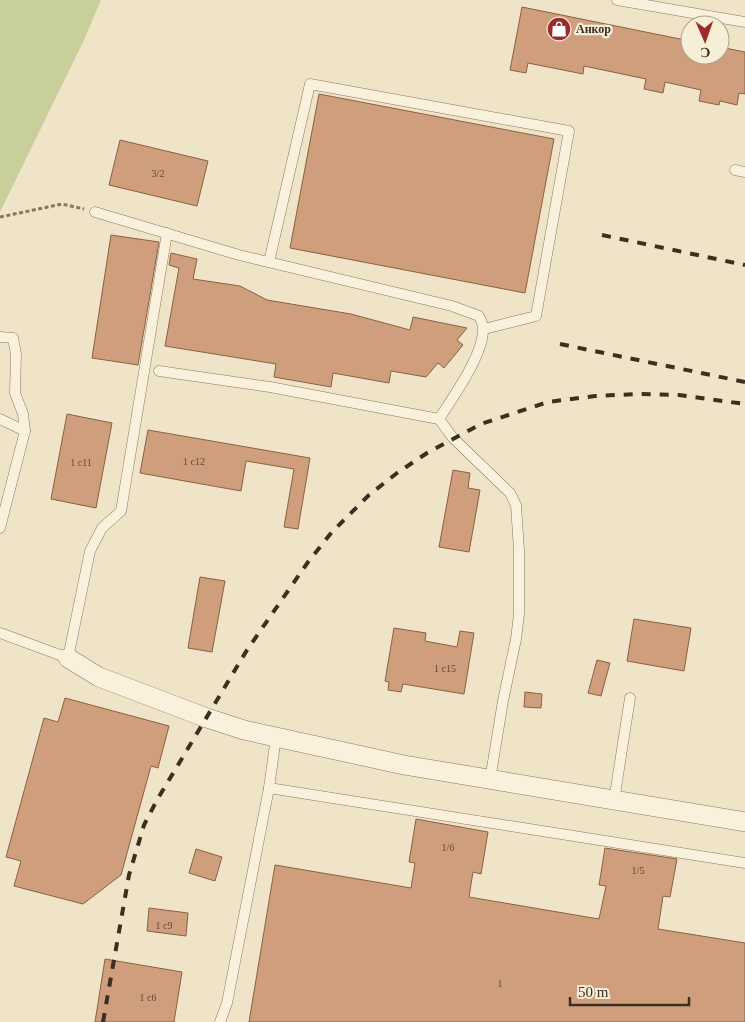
<svg xmlns="http://www.w3.org/2000/svg" width="745" height="1022" viewBox="0 0 745 1022" font-family="'Times New Roman',serif">
	<style>
		.green { fill: #c9cf9b }
		.building { fill: #cf9f7d; stroke: #8d5f41 }
		.lines { fill: none; stroke-linecap: round; stroke-linejoin: round }
		.service-casing { stroke: #8d765c; stroke-width: 11 }
		.minor-casing { stroke: #8d765c; stroke-width: 20 }
		.path { stroke: #8d765c; stroke-width: 3; stroke-dasharray: 4 2.5; stroke-linecap: butt }
		.service { stroke: #faf1dc; stroke-width: 10 }
		.minor { stroke: #faf1dc; stroke-width: 19 }
		.rail { stroke: #3d2e20; stroke-width: 4; stroke-dasharray: 9 9; stroke-linecap: butt }
		.labels { text-anchor: middle; dominant-baseline: central; stroke-width: 4.5; stroke-linejoin: round; paint-order: stroke }
		.number-label { font-size: 10px; fill: #624a37 }
		.poi-label { font-size: 12px; font-weight: bold; fill: #3d2e20; stroke: #f7eed8; text-anchor: start }
	</style>
	<rect width="100%" height="100%" fill="#f0e4c8"/>
	<path class="green" d="M0,0H101L84,40L0,212Z"/>
	<g class="building">
		<path d="M522,7L690,41V55H720V47L745,52V94L739,93L737,105L720,101L719,105L699,101L701,90L665,82L663,93L644,89L646,79L584,66L583,74L528,63L526,73L510,70Z"/>
		<path d="M319,94L554,139L525,293L290,248Z"/>
		<path d="M120,140L208,161L197,206L109,185Z"/>
		<path d="M111,235L159,242L138,365L92,358Z"/>
		<path d="M171,253L197,259L193,279L240,286L267,300L351,314L410,330L413,317L467,328L457,340L463,345L444,368L438,363L426,377L391,371L389,383L333,373L331,387L274,377L276,364L165,346L179,268L169,265Z"/>
		<path d="M67,414L112,423L96,508L51,499Z"/>
		<path d="M148,430L310,458L298,529L284,527L294,469L246,461L241,491L140,473Z"/>
		<path d="M453,470L470,473L468,488L480,490L469,552L439,547Z"/>
		<path d="M200,577L225,581L212,652L188,648Z"/>
		<path d="M634,619L691,628L684,671L627,661Z"/>
		<path d="M394,628L426,633L425,641L457,647L460,631L474,633L464,694L403,684L401,692L388,690L389,682L385,681Z"/>
		<path d="M597,660L610,663L601,696L588,693Z"/>
		<path d="M525,692L542,694L541,708L524,707Z"/>
		<path d="M65,698L169,726L158,768L151,766L121,875L83,904L14,886L21,861L6,857L44,718L58,722Z"/>
		<path d="M416,819L488,832L481,874L473,872L469,897L599,919L606,886L599,885L605,848L677,859L670,897L663,896L658,929L745,943V1022H249L275,865L411,888L415,863L409,862Z"/>
		<path d="M196,849L222,857L215,881L189,873Z"/>
		<path d="M149,908L188,913L186,936L147,931Z"/>
		<path d="M105,959L182,972L174,1022H95Z"/>
	</g>
	<g class="lines">
		<g class="service-casing">
			<g id="service">
				<path d="M617,0L745,22"/>
				<path d="M735,170L745,172"/>
				<path d="M95,212L239,255L452,306L479,316C481,320 484,326 483,331C482,357 453,397 439,419L453,438L510,493L516,505L519,550V614L516,639L503,701L490,780"/>
				<path d="M269,262L310,84L569,131L536,316L484,329"/>
				<path d="M0,337L13,338L16,354L15,393L23,414L25,431L0,528"/>
				<path d="M159,371L270,387L439,419"/>
				<path d="M0,419L25,431"/>
				<path d="M0,633L68,658L90,551L102,528L121,511L167,233"/>
				<path d="M269,788L745,863"/>
				<path d="M614,801L630,698"/>
				<path d="M220,1022L227,1003L269,788L276,737"/>
			</g>
		</g>
		<g class="minor-casing">
			<path id="minor" d="M68,658L99,677L207,718L244,730L404,765L745,822"/>
		</g>
		<path class="path" d="M0,217L62,204L84,209"/>
		<use href="#service" class="service"/>
		<use href="#minor" class="minor"/>
		<g class="rail">
			<path d="M602,235L745,265"/>
			<path d="M560,344L745,382"/>
			<path d="M103,1022L129,875L144,825L157,800L247,650L308,562L332,532L369,495L397,473L427,453L481,424L548,402L595,396L639,394L679,395L745,404"/>
		</g>
	</g>
	<defs>
		<g id="shop-disc" transform="scale(1.25)"><circle r="9.5" fill="#9e2a2b" stroke="#f7eed8"/><path d="M-5-2.5h2.3a2.7 3.5 0 0 1 5.4 0H5L5.5 6h-11ZM-1.5-2.5h3a1.5 2.3 0 0 0-3 0Z" fill="#fff"/></g>
	</defs>
	<g fill-rule="evenodd">
		<use href="#shop-disc" x="559" y="29"/>
	</g>
	<g class="labels">
		<g class="number-label">
			<text x="158" y="173">3/2</text>
			<text x="194" y="461">1 с12</text>
			<text x="81" y="462">1 с11</text>
			<text x="445" y="668">1 с15</text>
			<text x="448" y="847">1/6</text>
			<text x="638" y="870">1/5</text>
			<text x="164" y="925">1 с9</text>
			<text x="500" y="983">1</text>
			<text x="148" y="997">1 с6</text>
		</g>
		<g class="poi-label">
			<text x="576" y="29">Анкор</text>
		</g>
	</g>
	<g transform="translate(705 40) rotate(178)"><circle r="24" fill="#f7eed8" stroke="#ada18e"/>
	<path d="M0-4L9 19L0 12L-9 19Z" fill="#9e2a2b"/>
	<text y="-8" font-size="14" font-weight="bold" text-anchor="middle" fill="#3d2e20">С</text>
	</g>
	<path d="M570 997v8h119v-8" fill="none" stroke="#3d2e20" stroke-width="2.5"/>
	<text x="578" y="997" font-size="15" fill="#3d2e20" stroke="#f7eed8" stroke-width="4" paint-order="stroke">50 m</text>
</svg>
